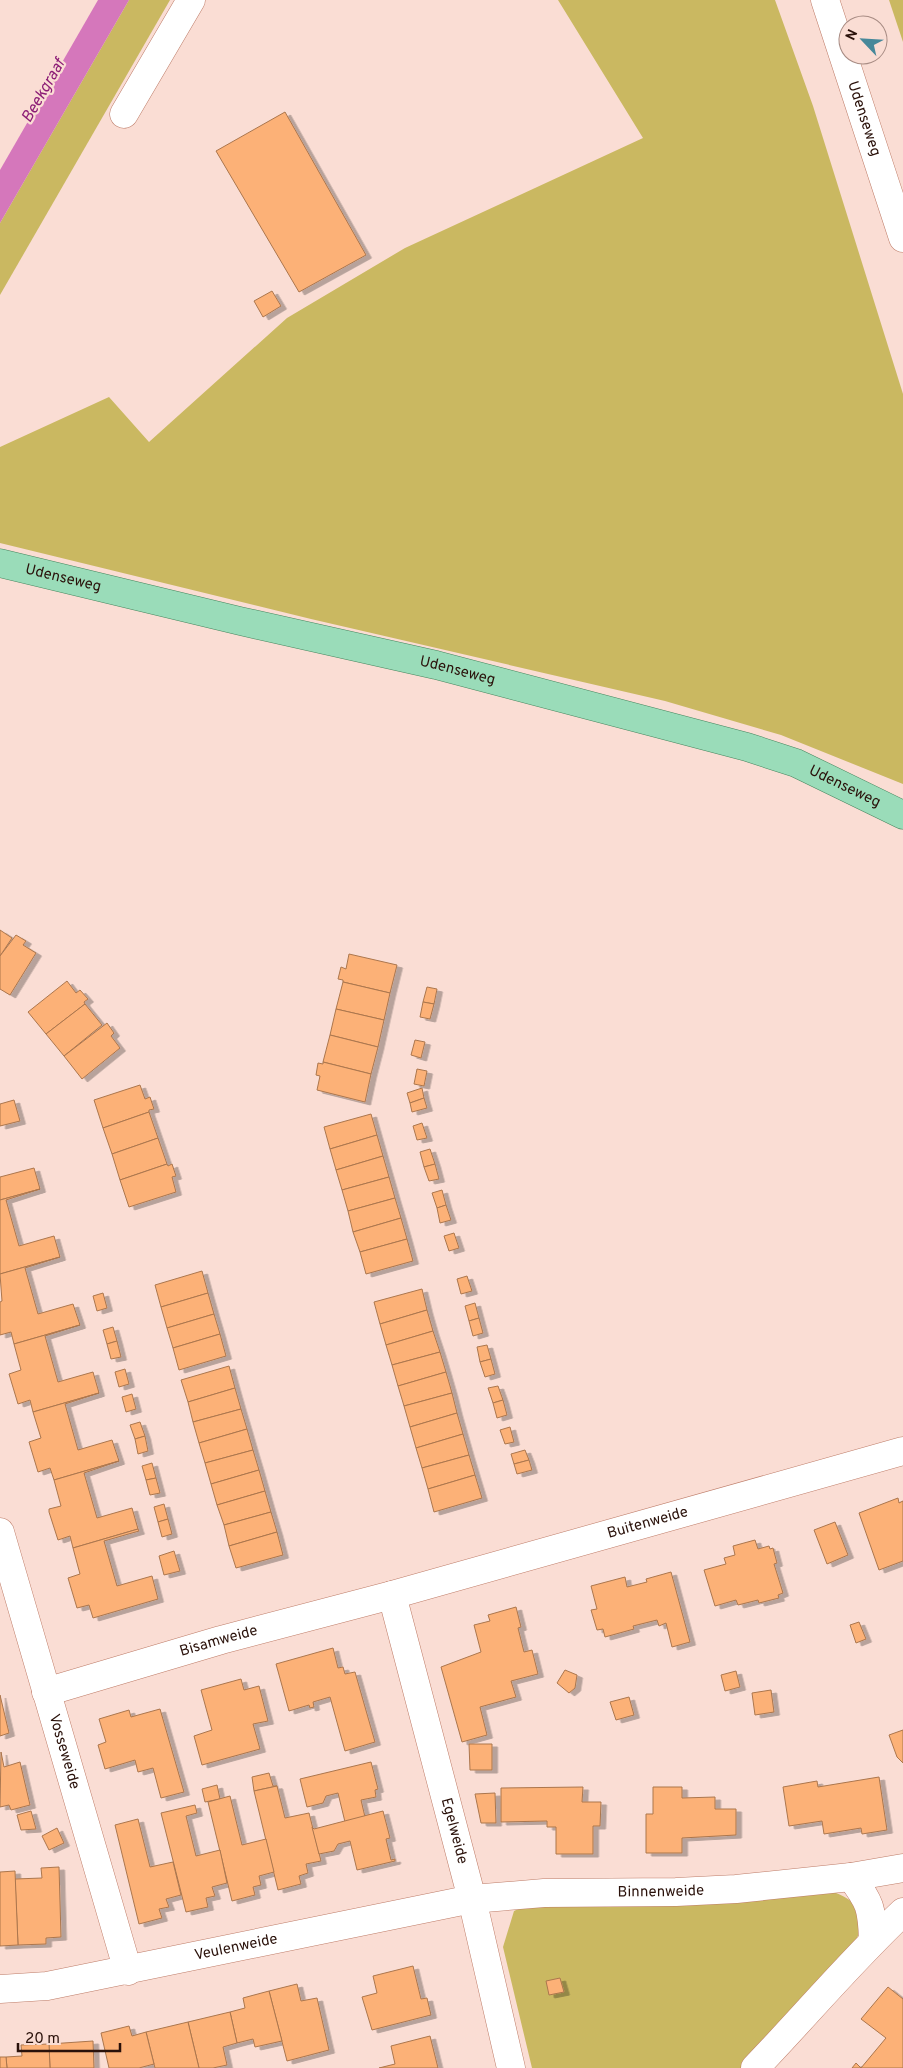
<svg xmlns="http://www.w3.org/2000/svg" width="903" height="2068" viewBox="0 0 903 2068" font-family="Overpass,sans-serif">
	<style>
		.green { fill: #cab861 }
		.water { fill: #d577bb }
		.building { fill: #fcb177; stroke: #ab764d; filter: url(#shadow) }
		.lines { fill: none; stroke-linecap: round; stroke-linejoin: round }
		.minor-casing { stroke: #be7c68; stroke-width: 29 }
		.major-casing { stroke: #47855e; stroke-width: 29 }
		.minor { stroke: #fff; stroke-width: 28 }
		.major { stroke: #9adcb9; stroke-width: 28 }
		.labels { text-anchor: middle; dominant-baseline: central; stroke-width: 4.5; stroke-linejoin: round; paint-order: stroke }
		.street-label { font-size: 15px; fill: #2a110a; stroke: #faddd4 }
		.water-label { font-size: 16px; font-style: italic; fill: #8c1d76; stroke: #faddd4 }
	</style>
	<defs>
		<filter id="shadow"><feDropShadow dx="5.5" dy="3" stdDeviation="0" flood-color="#0004"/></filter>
	</defs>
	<rect width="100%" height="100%" fill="#faddd4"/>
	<g class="green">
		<path d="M129,0H170L0,295V223Z"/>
		<path d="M558,0H775L813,106L903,394V784L781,735L665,701L311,619L0,543V447L109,397L149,442L287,318L405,248L643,138Z"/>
		<path d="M889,0H903V42Z"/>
		<path d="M831,1891C844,1896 861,1903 862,1921C862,1927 858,1935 856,1941L749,2068H532L503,1947L514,1911L527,1905Z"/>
	</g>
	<path class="water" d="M98,0H129L0,223V170Z"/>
	<g class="building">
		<path d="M285,112L366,255L299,292L216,151Z"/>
		<path d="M272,291L281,306L263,317L254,301Z"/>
		<path d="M0,930L12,938L0,956Z"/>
		<path d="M16,935L26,941L23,945L36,953L10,995L0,989V956Z"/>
		<path d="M349,954L397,965L390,993L343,982V980L338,979L341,967L346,969Z"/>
		<path d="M67,981L76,993L80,990L88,999L84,1002L85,1004L46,1034L28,1012Z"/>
		<path d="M343,982L390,993L384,1020L336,1009Z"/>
		<path d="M427,987L437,989L434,1004L423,1002Z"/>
		<path d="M423,1002L434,1004L430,1019L420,1017Z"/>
		<path d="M85,1004L102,1025L64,1056L46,1034Z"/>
		<path d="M336,1009L384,1020L378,1047L330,1035Z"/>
		<path d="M107,1023L114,1033L111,1036L120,1048L82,1079L64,1056Z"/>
		<path d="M330,1035L378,1047L371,1074L323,1062Z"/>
		<path d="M415,1040L425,1042L421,1058L411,1055Z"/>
		<path d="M323,1062L371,1074L365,1102L317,1090L320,1076L316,1075L318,1063L323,1064Z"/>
		<path d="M417,1069L427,1071L424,1086L414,1084Z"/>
		<path d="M140,1085L145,1099L150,1097L154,1109L149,1110V1112L103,1128L94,1100Z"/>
		<path d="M422,1088L424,1098L410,1103L407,1093Z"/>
		<path d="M424,1098L427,1108L412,1112L410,1103Z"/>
		<path d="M14,1100L20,1121L0,1126V1104Z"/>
		<path d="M149,1112L158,1138L112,1154L103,1128Z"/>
		<path d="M371,1114L377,1135L330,1149L324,1127Z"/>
		<path d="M422,1123L427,1138L417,1140L413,1126Z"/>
		<path d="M377,1135L383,1156L336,1170L330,1149Z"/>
		<path d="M158,1138L167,1164L120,1180L112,1154Z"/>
		<path d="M430,1149L435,1164L424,1167L420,1152Z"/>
		<path d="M383,1156L389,1177L342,1190L336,1170Z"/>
		<path d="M167,1164L168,1166L172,1164L176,1176L172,1177L176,1192L129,1207L120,1180Z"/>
		<path d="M435,1164L439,1179L429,1181L424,1167Z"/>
		<path d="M34,1168L40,1189L0,1200V1177Z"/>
		<path d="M389,1177L395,1198L348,1211L342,1190Z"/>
		<path d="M40,1189L6,1200L19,1246L54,1236L60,1257L0,1274V1200Z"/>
		<path d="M442,1190L446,1205L437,1208L432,1193Z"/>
		<path d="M395,1198L401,1218L353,1232L348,1211Z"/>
		<path d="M446,1205L451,1220L440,1223L437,1208Z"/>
		<path d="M401,1218L407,1239L360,1252L353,1232Z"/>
		<path d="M454,1233L459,1248L449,1251L444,1236Z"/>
		<path d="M407,1239L413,1261L366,1274L360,1252Z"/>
		<path d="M60,1257L25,1268L38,1314L73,1304L80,1325L14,1344L11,1332L0,1335V1302L2,1301L0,1274Z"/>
		<path d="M202,1271L208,1293L161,1307L155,1285Z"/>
		<path d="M467,1276L472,1291L461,1294L457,1279Z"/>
		<path d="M422,1289L427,1310L380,1324L374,1302Z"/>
		<path d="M103,1293L107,1308L97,1311L93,1296Z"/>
		<path d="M208,1293L214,1314L167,1328L161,1307Z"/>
		<path d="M475,1303L479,1318L469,1321L465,1306Z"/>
		<path d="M427,1310L433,1331L386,1345L380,1324Z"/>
		<path d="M214,1314L220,1334L173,1348L167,1328Z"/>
		<path d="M479,1318L483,1333L473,1336L469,1321Z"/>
		<path d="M80,1325L45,1336L58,1382L93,1372L99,1393L33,1412L30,1400L18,1404L9,1374L21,1370L14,1344Z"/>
		<path d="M113,1327L117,1341L107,1344L103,1330Z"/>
		<path d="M433,1331L440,1352L392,1365L386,1345Z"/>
		<path d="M220,1334L226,1356L179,1370L173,1348Z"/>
		<path d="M117,1341L121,1357L111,1359L107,1344Z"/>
		<path d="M487,1345L491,1359L480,1362L477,1347Z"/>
		<path d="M440,1352L446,1372L398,1386L392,1365Z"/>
		<path d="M491,1359L495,1374L485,1377L480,1362Z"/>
		<path d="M229,1366L235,1388L188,1402L181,1380Z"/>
		<path d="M125,1369L129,1384L119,1387L115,1372Z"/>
		<path d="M446,1372L452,1393L404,1406L398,1386Z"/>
		<path d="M498,1386L503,1400L493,1403L488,1388Z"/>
		<path d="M235,1388L241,1409L193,1422L188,1402Z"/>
		<path d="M99,1393L65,1404L78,1450L112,1440L119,1461L54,1480L50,1468L38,1472L29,1442L41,1438L33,1412Z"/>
		<path d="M452,1393L457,1413L410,1427L404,1406Z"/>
		<path d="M132,1394L136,1409L126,1412L122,1397Z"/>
		<path d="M503,1400L507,1415L497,1418L493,1403Z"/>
		<path d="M241,1409L247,1429L199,1443L193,1422Z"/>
		<path d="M457,1413L463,1434L416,1448L410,1427Z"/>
		<path d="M140,1422L145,1436L135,1439L130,1425Z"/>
		<path d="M510,1427L514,1442L505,1444L500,1430Z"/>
		<path d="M247,1429L253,1450L205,1463L199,1443Z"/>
		<path d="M463,1434L469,1455L422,1468L416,1448Z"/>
		<path d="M145,1436L148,1451L138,1454L135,1439Z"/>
		<path d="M253,1450L259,1470L211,1484L205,1463Z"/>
		<path d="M525,1450L529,1460L514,1464L511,1454Z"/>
		<path d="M469,1455L475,1475L428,1489L422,1468Z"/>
		<path d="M529,1460L532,1470L517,1474L514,1464Z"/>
		<path d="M119,1461L84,1473L97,1518L132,1508L138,1529L73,1548L70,1536L58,1540L49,1512V1509L61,1506L54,1480Z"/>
		<path d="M152,1463L156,1478L146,1480L142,1466Z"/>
		<path d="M259,1470L265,1491L217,1505L211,1484Z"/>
		<path d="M475,1475L482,1498L434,1512L428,1489Z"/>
		<path d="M156,1478L160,1493L150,1495L146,1480Z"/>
		<path d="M265,1491L271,1512L224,1525L217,1505Z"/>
		<path d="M898,1498L899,1503L903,1501V1561L879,1570L859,1513Z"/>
		<path d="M164,1504L168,1519L158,1522L154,1507Z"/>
		<path d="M271,1512L277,1532L229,1546L224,1525Z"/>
		<path d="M168,1519L172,1534L162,1537L158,1522Z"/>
		<path d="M835,1522L848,1555L827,1564L814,1530Z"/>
		<path d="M138,1529L139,1531L104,1541L117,1586L152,1576L158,1599L93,1618L89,1605L77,1608L68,1578L80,1574L73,1548Z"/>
		<path d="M277,1532L283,1555L236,1568L229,1546Z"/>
		<path d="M755,1540L758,1549L769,1546L770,1549L773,1548L777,1563L774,1564L783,1593L778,1595L779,1598L759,1603L758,1600L738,1605L736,1600L715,1606L704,1570L726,1564L724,1558L735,1555L733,1546Z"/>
		<path d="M174,1551L180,1571L164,1575L159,1556Z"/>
		<path d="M671,1572L690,1642L672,1647L666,1623L659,1626L657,1620L633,1626L634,1629L605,1637L603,1629L597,1630L591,1610L597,1609L591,1586L625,1577L627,1587L647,1582L646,1579Z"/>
		<path d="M516,1607L521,1627L518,1628L524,1652L532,1650L538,1674L511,1681L516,1697L480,1707L487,1735L462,1742L441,1667L481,1652L474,1625L490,1621L488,1615Z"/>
		<path d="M859,1622L866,1639L856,1643L850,1625Z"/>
		<path d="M333,1648L338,1668L343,1667L345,1674L355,1672L375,1742L345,1751L330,1697L313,1702L314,1707L310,1708L309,1705L289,1711L276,1664Z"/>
		<path d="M565,1670L577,1675L575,1688L569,1693L557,1683Z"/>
		<path d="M736,1671L740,1687L725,1691L721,1675Z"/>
		<path d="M241,1679L244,1690L259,1686L268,1721L253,1724L260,1749L202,1765L194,1736L212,1730L201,1690Z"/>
		<path d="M771,1690L774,1712L755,1715L752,1693Z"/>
		<path d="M0,1695L9,1733L0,1736Z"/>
		<path d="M629,1697L634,1715L616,1720L610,1702Z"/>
		<path d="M160,1709L184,1792L161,1798L153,1768L138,1772L135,1760L105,1769L98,1745L106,1742L99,1719L129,1710L131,1717Z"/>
		<path d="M903,1730V1763L897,1757L889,1735Z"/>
		<path d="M469,1744H492V1770H470Z"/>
		<path d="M1,1752L4,1767L20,1762L30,1805L11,1810L9,1805L0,1807Z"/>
		<path d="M371,1762L378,1789L375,1790L376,1797L361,1800L365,1817L345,1822L338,1793L326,1796L323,1803L307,1807L300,1779Z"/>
		<path d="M269,1773L273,1786H277L254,1791L252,1777Z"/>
		<path d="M879,1777L887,1830L862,1834L861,1828L824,1834L822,1821L789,1826L783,1787L817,1781L818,1787Z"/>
		<path d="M217,1785L220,1799L205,1802L202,1789Z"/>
		<path d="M277,1786L285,1818L309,1813L321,1861L306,1864L308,1873L299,1876L301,1884L278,1890L254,1791Z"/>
		<path d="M583,1787L582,1802H601L600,1826H593V1854H556V1827H547V1821L501,1822V1788Z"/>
		<path d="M653,1787H682V1798L715,1797V1809H736V1835L682,1838V1853H646V1814H653Z"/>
		<path d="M495,1793L496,1823H481L475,1794Z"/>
		<path d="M230,1796L242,1845L266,1839L274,1872L259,1876L261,1885L253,1887L255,1895L232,1901L208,1802Z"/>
		<path d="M195,1805L197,1813L186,1816L196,1856L220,1850L227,1883L212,1887L215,1896L206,1898L208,1907L186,1912L161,1813Z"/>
		<path d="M31,1811L36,1829L21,1830L17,1815Z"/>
		<path d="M383,1811L390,1838L386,1839L391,1860L395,1859V1861L357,1870L350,1841L338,1844L334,1851L319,1854L312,1827L314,1829Z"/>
		<path d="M138,1819L150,1867L173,1862L181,1895L166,1899L169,1907L159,1909L162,1918L139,1924L115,1825Z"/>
		<path d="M57,1828L64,1843L49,1850L42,1836Z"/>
		<path d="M59,1867L61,1937L46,1938V1944L18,1945L15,1879L42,1878L41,1868Z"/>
		<path d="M15,1871L18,1945L0,1946V1872Z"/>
		<path d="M413,1966L421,1999L427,1998L431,2015L372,2030L362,1997L377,1993L373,1976Z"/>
		<path d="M560,1978L564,1992L549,1995L546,1981Z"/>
		<path d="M297,1984L301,2001L317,1998L329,2050L287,2061L269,1991Z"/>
		<path d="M888,1987L903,1999V2068H852L856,2063L861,2068L886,2038L861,2019Z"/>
		<path d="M269,1991L282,2041L255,2047L253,2039L237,2043L230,2012L245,2008L243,1998Z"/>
		<path d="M230,2012L237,2043L223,2047L227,2065L213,2068H199L188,2022Z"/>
		<path d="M188,2022L199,2068H155L146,2032Z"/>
		<path d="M129,2026L132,2036L146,2032L154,2064L139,2068H109L101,2033Z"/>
		<path d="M430,2036L438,2068H379L395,2064L391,2046Z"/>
		<path d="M93,2041L94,2068H50L49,2044Z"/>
		<path d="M49,2044L50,2068H7L6,2057L22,2056L21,2045Z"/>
		<path d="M0,2057H6L7,2068H0Z"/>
	</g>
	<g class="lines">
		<g class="minor-casing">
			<g id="minor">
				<path id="s1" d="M825,0L903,238"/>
				<path d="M124,114L191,0"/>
				<path id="s2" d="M0,1532L128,1971"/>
				<path id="s3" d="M392,1595L472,1899L511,2068"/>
				<path id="s4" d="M46,1692L221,1640L392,1595L903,1451"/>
				<path d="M851,1877C870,1902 872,1908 873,1940"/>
				<path id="s5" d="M0,1989L47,1986L472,1899L544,1893L676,1892L736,1889L851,1877L903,1868"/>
				<path d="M755,2068C805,2016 851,1961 903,1912"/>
			</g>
		</g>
		<g class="major-casing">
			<g id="major">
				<path id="s6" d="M0,563L240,621L436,665L747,747L796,763L903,815"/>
			</g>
		</g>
		<use href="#minor" class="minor"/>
		<use href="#major" class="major"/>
	</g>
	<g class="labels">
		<g class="street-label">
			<text stroke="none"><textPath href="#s1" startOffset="125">Udenseweg</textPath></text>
			<text stroke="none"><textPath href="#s6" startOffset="65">Udenseweg</textPath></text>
			<text stroke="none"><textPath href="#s6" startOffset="470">Udenseweg</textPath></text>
			<text stroke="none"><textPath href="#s6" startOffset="875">Udenseweg</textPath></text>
			<text stroke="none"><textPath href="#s4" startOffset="625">Buitenweide</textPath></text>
			<text stroke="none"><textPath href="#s4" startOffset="180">Bisamweide</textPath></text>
			<text stroke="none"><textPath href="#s2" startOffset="229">Vosseweide</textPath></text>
			<text stroke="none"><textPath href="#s3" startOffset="244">Egelweide</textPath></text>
			<text stroke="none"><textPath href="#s5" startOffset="670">Binnenweide</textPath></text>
			<text stroke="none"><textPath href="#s5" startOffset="240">Veulenweide</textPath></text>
		</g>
		<g class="water-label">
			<text transform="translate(44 91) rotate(-60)">Beekgraaf</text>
		</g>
	</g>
	<g transform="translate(863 40) rotate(295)"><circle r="24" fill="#faddd4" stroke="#a78b83"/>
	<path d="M0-4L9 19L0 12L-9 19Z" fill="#47889a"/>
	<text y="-8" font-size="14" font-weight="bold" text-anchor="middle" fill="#2a110a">N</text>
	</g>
	<path d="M18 2043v8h102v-8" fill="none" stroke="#2a110a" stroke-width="2.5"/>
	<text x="25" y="2043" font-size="15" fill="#2a110a" stroke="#faddd4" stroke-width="4" paint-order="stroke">20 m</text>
</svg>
